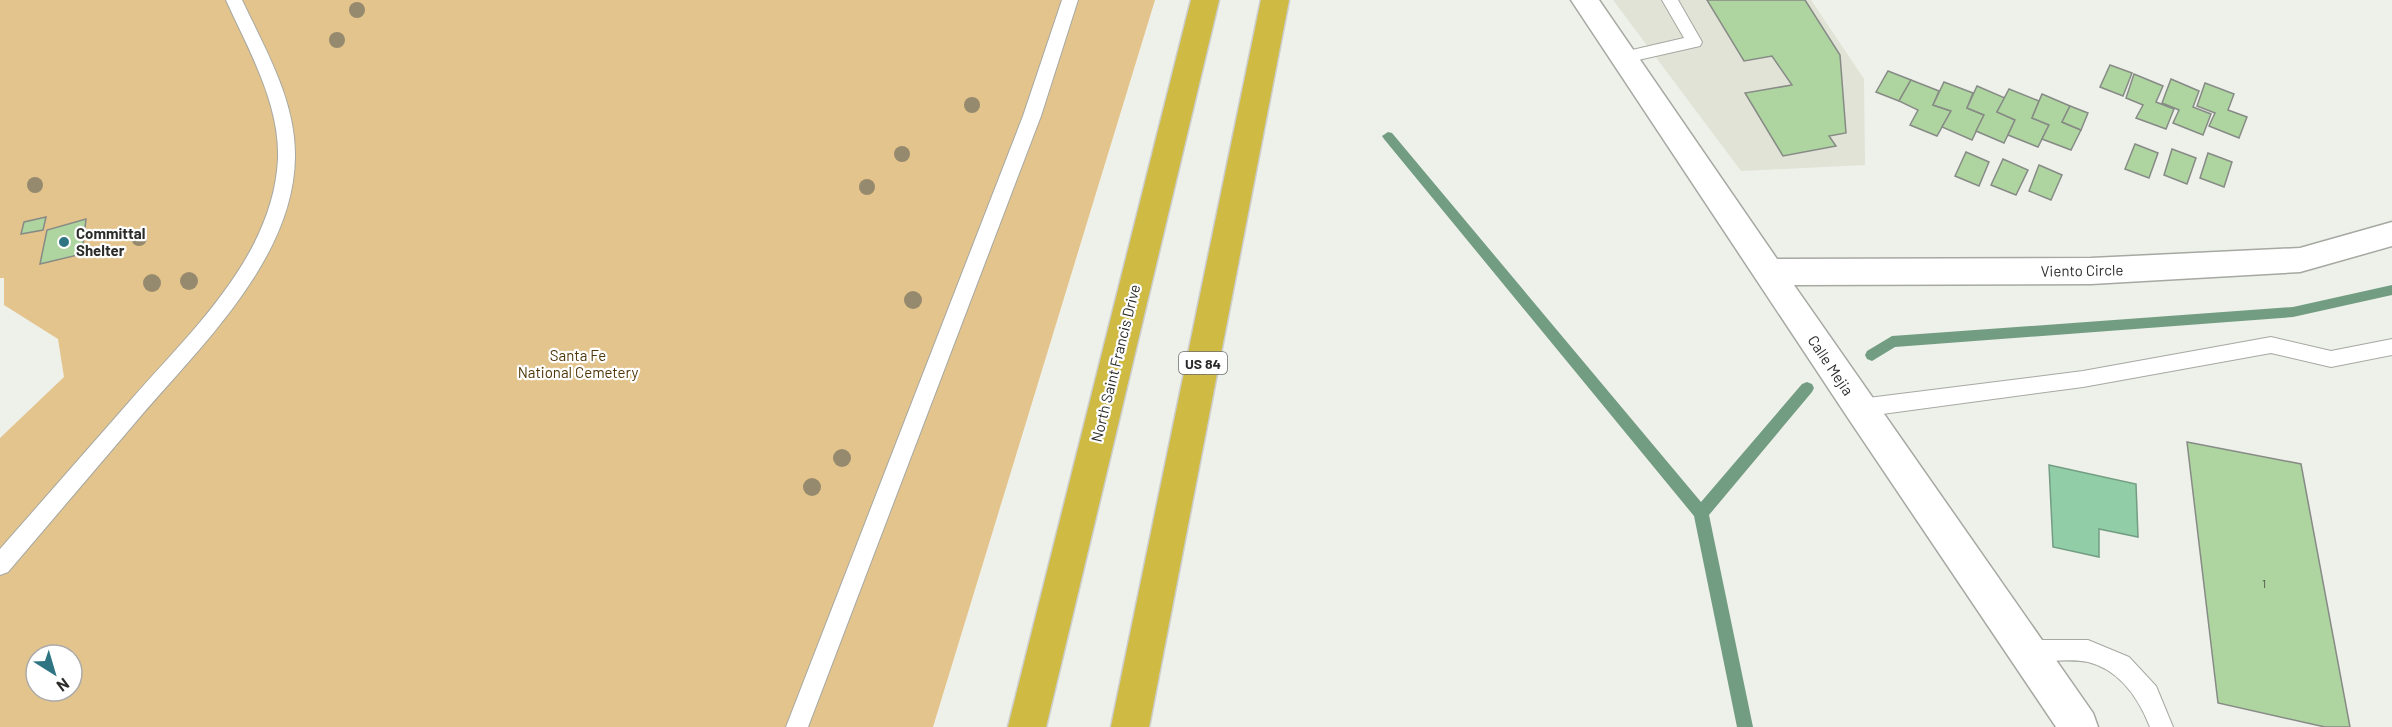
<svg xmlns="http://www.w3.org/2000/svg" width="2392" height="727" viewBox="0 0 2392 727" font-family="Barlow,sans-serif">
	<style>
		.built { fill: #e0e3d6 }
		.green { fill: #e4c48d; fill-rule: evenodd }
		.water { fill: #91cda7; stroke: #739d82; stroke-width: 1.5 }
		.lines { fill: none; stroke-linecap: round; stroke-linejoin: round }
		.stream { fill: #739d82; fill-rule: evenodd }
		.building { fill: #aed4a0; stroke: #878b86; stroke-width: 1.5 }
		.lane-casing { stroke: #a6a8a2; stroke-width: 2 }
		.street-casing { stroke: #a6a8a2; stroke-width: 3 }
		.highway-casing { stroke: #cccdcc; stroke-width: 3 }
		.lane { fill: #fff; fill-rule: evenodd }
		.street { fill: #fff; fill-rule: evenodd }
		.highway { fill: #cfbb43; fill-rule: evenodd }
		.tree { fill: #968a6e }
		.poi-dot { fill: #2f7482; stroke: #fff; stroke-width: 2 }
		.labels { text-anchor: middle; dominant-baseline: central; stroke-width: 4.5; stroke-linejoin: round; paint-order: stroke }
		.number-label { font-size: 12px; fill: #4c5748 }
		.shield { fill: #fff; stroke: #6b6c6b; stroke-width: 1.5 }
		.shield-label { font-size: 14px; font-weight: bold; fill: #2c2d2b }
		.poi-label { font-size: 15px; font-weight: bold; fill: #2c2d2b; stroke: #fff; text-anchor: start }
		.street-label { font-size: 15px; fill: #2c2d2b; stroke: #fff }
		.park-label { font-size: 15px; fill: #4e3709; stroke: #fff }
	</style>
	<rect width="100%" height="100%" fill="#eef0ea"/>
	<path class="built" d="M1613,0H1811L1864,79L1865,165L1741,171Z"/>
	<path class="green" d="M0,0H1155L933,727H0V438L64,377L58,339L4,305V278H0ZM36,655H72V691H36Z"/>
	<path class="water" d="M2049,465L2136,484L2138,537L2099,529V557L2053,547Z"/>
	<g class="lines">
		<g class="stream">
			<path d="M1388,132L1392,133L1701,502L1802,384L1807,382L1812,384L1814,388L1812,392L1709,515L1753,727H1737L1694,516L1384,139L1382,136Z"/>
			<path d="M2392,285V295L2293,317L1895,347L1872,361L1867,359L1865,355L1867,351L1892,336L2293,307Z"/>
		</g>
	</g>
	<g class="building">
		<path d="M1707,0H1805L1840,55L1846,133L1829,136L1836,146L1783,156L1745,93L1792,85L1772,56L1744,61Z"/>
		<path d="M2110,65L2132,73L2123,96L2100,87Z"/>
		<path d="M1888,71L1911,80L1899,101L1876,92Z"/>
		<path d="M2134,74L2163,86L2156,102L2174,109L2166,129L2136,118L2143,105L2126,98Z"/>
		<path d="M2171,79L2199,91L2193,107L2211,114L2203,135L2173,123L2179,110L2162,103Z"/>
		<path d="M1911,80L1939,91L1933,105L1951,111L1937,136L1910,125L1918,110L1899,101Z"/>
		<path d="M1944,82L1973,93L1967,108L1984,115L1972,140L1942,127L1951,111L1933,105Z"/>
		<path d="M2205,83L2234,94L2228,110L2247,117L2239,138L2209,126L2215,113L2197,106Z"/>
		<path d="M1977,86L2005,98L1997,112L2015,120L2004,143L1976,131L1984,115L1967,108Z"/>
		<path d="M2009,89L2039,101L2032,118L2049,125L2038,147L2008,135L2015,120L1997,112Z"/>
		<path d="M2042,94L2070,106L2062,122L2081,130L2071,150L2042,139L2049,125L2032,118Z"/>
		<path d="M2070,106L2088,113L2081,130L2062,122Z"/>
		<path d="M2135,144L2158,153L2149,178L2125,169Z"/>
		<path d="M2172,149L2196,158L2187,184L2164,175Z"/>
		<path d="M1966,152L1989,162L1979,186L1955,176Z"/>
		<path d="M2208,153L2232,162L2224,187L2200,178Z"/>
		<path d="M2003,159L2028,170L2016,195L1991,185Z"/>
		<path d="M2039,165L2062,175L2051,200L2029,191Z"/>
		<path d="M46,217L43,230L21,234L24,222Z"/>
		<path d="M86,219L82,254L40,264L47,230Z"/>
		<path d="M2187,442L2301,464L2350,727H2325L2218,703Z"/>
	</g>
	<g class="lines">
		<g class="lane-casing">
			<g id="lane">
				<path d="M226,0H242C265,49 296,101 295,157C294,258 201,346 140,417C96,469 52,520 8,572L0,575V549C43,500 86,451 129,402C190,332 273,257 278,159C280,103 248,49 226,0Z"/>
				<path d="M1062,0H1078L1041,116L808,727H786L1023,116Z"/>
				<path d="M1662,0H1678L1702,42L1700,46L1625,63L1619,61L1617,57L1619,53L1684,38Z"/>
				<path d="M2271,337L2331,351L2392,339V355L2331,367L2271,353L2083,387L1860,417L1853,414L1850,408L1853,402L1860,399L2083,371Z"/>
				<path d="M2027,640H2088L2129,657L2156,686L2173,727H2150C2139,699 2120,670 2088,662C2072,658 2045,662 2027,662L2019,659L2016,651L2019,643Z"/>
			</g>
		</g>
		<g class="street-casing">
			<path id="street" d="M1571,0H1599L1777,259L2091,258L2300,248L2392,222V246L2300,272L2091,284L1794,285L2093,713L2098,727H2056L1848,418Z"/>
		</g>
		<g class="highway-casing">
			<g id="highway">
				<path d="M1191,0H1219L1046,727H1008Z"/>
				<path d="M1261,0H1289L1149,727H1111Z"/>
			</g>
		</g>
		<use href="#lane" class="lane"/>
		<use href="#street" class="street"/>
		<use href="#highway" class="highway"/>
	</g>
	<g class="tree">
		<circle cx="357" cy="10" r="8"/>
		<circle cx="337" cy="40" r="8"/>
		<circle cx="972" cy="105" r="8"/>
		<circle cx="902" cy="154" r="8"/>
		<circle cx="35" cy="185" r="8"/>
		<circle cx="867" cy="187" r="8"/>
		<circle cx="139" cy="238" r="8"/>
		<circle cx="189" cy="281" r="9"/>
		<circle cx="152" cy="283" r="9"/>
		<circle cx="913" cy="300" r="9"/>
		<circle cx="842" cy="458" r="9"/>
		<circle cx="812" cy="487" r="9"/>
	</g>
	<circle class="poi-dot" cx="64" cy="242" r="6"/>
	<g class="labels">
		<g class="number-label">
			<text x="2264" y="583">1</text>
		</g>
		<rect class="shield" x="1179" y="352" width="48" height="22" rx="4.5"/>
		<g class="shield-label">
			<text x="1203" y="363">US 84</text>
		</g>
		<g class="poi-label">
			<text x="76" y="233">Committal<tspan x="76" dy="17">Shelter</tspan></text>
		</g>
		<g class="street-label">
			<text transform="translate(2082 270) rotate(-1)">Viento Circle</text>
			<text transform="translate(1115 363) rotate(-76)">North Saint Francis Drive</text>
			<text transform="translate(1831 365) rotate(56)">Calle Mejia</text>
		</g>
		<g class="park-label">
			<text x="578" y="355">Santa Fe<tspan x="578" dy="17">National Cemetery</tspan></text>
		</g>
	</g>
	<g transform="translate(54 673) rotate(143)"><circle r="28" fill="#ffffff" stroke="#ababaa" stroke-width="1.5"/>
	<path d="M0-4.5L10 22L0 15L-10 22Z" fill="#2f7482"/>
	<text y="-9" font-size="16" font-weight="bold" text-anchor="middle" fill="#2c2d2b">N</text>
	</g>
</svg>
